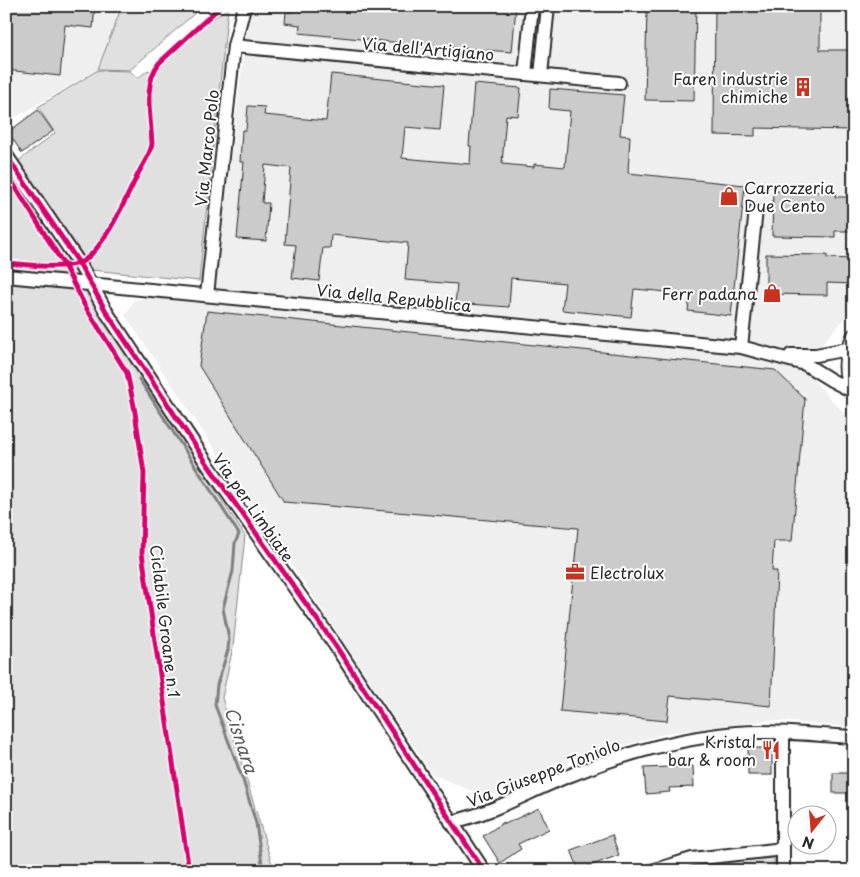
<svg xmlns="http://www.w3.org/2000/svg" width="860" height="877" viewBox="0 0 860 877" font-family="'Playpen Sans',sans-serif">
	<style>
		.built { fill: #efefef }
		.green { fill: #e0e0e0; stroke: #868686 }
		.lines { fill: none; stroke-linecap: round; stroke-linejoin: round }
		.stream { stroke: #7e7e7e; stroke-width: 3 }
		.building { fill: #cbcbcb; stroke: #2b2b2b }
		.minor-casing { stroke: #2b2b2b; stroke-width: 16 }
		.minor { stroke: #fff; stroke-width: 12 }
		.cycleway-casing { stroke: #fff; stroke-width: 8 }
		.cycleway { stroke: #d6006c; stroke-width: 5 }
		.labels { text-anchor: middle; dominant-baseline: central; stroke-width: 4; stroke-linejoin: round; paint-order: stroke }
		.street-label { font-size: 16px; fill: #2b2b2b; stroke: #fff }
		.poi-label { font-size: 16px; fill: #2b2b2b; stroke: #fff; text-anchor: end }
		.water-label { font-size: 18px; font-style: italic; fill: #5c5c5c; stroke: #fff }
	</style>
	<rect width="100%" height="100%" fill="#fff"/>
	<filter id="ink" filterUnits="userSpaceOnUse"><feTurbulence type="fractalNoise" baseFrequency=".02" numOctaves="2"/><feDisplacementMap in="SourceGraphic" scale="10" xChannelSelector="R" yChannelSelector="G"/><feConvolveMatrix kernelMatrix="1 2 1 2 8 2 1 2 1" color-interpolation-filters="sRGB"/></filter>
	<g filter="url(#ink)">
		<g class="built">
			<path d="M6,6H122L98,69L6,123Z"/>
			<path d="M252,6H854V309L825,340L806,372L854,424V727L769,720L668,733L578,758L499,793L486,797L432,774L125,315L134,300L215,291L249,9Z"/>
		</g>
		<g class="green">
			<path d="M122,6H203L130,70L98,69Z"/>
			<path d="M228,8L199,281L92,270L89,295L245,536L233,647L222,698L274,871H6V158L12,166L55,133L38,107L98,70L130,71L138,78L148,70L155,73C171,47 203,26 228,8Z"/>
			<path d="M774,858V871H675L705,864Z"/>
		</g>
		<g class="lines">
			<path class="stream" d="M139,379L239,534L235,543L233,571L223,608L229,639L228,650L217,685L215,705L243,780L256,823L263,871"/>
		</g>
		<g class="building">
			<path d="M6,6H95L93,28L65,25L60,76L6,70Z"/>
			<path d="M293,6H516L512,52L446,47V49L402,45V43L299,33L300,25L285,23L286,12H293Z"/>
			<path d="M647,6H696L694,101L645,100Z"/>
			<path d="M715,6H820V50H852L851,130L755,128V136L714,135Z"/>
			<path d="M331,74L444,85L440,130L405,127L402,158L470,164L471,146H469L474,84L521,88L518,116L506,115L502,164L534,167V164L565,167L570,111L549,109L550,89L624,95L620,135L630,136L628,173L745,185L731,316L688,311L690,294L634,289L631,317L562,310L565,283L511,278L509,307L469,304L468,307L455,306L457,284L405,280L408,243L331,235L330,248H323L319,281L292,278L296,245L285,244L291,168L265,165L262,203H269L266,241L237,239L244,162H240L242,130H246L248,106L265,107L264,115L326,121Z"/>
			<path d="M38,110L53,131L22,153L8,132Z"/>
			<path d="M773,191L836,192L835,197H854V231H835V237L772,236Z"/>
			<path d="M766,254L827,255V258L854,259V284L827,283V295L766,294Z"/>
			<path d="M207,311L775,370L805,399L792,541H774L772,571H777L771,706L670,696L667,721L560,711L578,528L284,502L199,366Z"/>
			<rect x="748" y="748" width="24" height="27"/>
			<path d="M693,766L694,787L669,788L670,792L646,794L644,768Z"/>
			<rect x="833" y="773" width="21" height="20"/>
			<path d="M539,808L549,829L518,844L521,849L500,863L483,836L504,822L505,824Z"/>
			<path d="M612,835L619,855L579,870L571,850Z"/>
		</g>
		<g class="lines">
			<g class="minor-casing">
				<g id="minor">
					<path d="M234,46L619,83"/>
					<path d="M525,74L532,6"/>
					<path d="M541,75L548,6"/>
					<path d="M6,155L79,263L107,313L208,465L335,645L484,871"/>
					<path d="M6,276L741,347L805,364L831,380L852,391"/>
					<path d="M207,295L234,46L243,11L245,6"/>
					<path d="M854,335C844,355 841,374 854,393"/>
					<path d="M741,347L756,210"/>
					<path d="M791,355H816L847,349"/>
					<path d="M783,733V871"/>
					<path d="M451,822C494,813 531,790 571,775C623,754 680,738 736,733C775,730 815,735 854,737"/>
					<path d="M652,871L692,859L783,849"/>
				</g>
			</g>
			<use href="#minor" class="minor"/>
			<g class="cycleway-casing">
				<g id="cycleway">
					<path d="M6,155L79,263L107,313L208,465L335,645L484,871"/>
					<path d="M6,172L64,265L85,306L127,373L134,406L144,473L142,553L189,871"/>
					<path d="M6,263C27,264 59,270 79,263C102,255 128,194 139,172C143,164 151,153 152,144C152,140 151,134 151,129C149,106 145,82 159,63L221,6"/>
				</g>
			</g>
			<use href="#cycleway" class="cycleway"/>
		</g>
	</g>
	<defs>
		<g id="building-bare" transform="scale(1.5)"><path d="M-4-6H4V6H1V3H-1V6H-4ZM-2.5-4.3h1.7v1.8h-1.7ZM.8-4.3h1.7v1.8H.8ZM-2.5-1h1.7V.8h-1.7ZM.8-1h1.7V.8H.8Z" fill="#c8321e" stroke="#fff" stroke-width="2.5" paint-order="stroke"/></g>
		<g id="shop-bare" transform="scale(1.5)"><path d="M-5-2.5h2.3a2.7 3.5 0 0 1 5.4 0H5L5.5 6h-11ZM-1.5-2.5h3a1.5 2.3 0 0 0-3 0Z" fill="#c8321e" stroke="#fff" stroke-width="2.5" paint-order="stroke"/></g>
		<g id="office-bare" transform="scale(1.5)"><path d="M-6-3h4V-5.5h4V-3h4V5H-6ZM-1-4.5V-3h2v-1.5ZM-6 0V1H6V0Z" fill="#c8321e" stroke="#fff" stroke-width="2.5" paint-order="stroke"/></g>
		<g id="restaurant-bare" transform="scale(1.5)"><path d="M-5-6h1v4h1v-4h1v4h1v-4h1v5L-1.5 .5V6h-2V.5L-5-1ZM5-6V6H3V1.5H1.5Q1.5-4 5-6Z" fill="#c8321e" stroke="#fff" stroke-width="2.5" paint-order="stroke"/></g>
	</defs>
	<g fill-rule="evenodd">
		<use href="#building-bare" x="803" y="87"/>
		<use href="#shop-bare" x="729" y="196"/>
		<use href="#shop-bare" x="772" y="293"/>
		<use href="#office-bare" x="575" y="572"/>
		<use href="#restaurant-bare" x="771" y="750"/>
	</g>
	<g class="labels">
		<g class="street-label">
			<text transform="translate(428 48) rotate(5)">Via dell'Artigiano</text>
			<text transform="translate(206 148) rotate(-84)">Via Marco Polo</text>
			<text transform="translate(394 297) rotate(6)">Via della Repubblica</text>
			<text transform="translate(254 507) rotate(55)">Via per Limbiate</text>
			<text transform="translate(166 621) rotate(83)">Ciclabile Groane n.1</text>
			<text transform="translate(543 772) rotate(-21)">Via Giuseppe Toniolo</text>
		</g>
		<g class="poi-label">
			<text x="788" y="78">Faren industrie<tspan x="788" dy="18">chimiche</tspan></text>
			<text x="744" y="187" text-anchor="start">Carrozzeria<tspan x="744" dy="18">Due Cento</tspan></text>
			<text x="757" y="293">Ferr padana</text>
			<text x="590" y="572" text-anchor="start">Electrolux</text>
			<text x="756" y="741">Kristal<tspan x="756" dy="18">bar &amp; room</tspan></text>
		</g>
		<g class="water-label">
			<text transform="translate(242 740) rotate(72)">Cisnara</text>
		</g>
	</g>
	<rect width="860" height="877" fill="none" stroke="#fff" stroke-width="25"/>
	<rect x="12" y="12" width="835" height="852" fill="none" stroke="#2b2b2b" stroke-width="2" filter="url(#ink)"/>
	<g transform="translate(812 830) rotate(197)"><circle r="24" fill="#ffffff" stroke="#aaaaaa"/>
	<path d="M0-4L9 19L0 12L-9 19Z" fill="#c8321e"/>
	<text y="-8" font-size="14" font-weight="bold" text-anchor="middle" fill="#2b2b2b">N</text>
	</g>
</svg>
